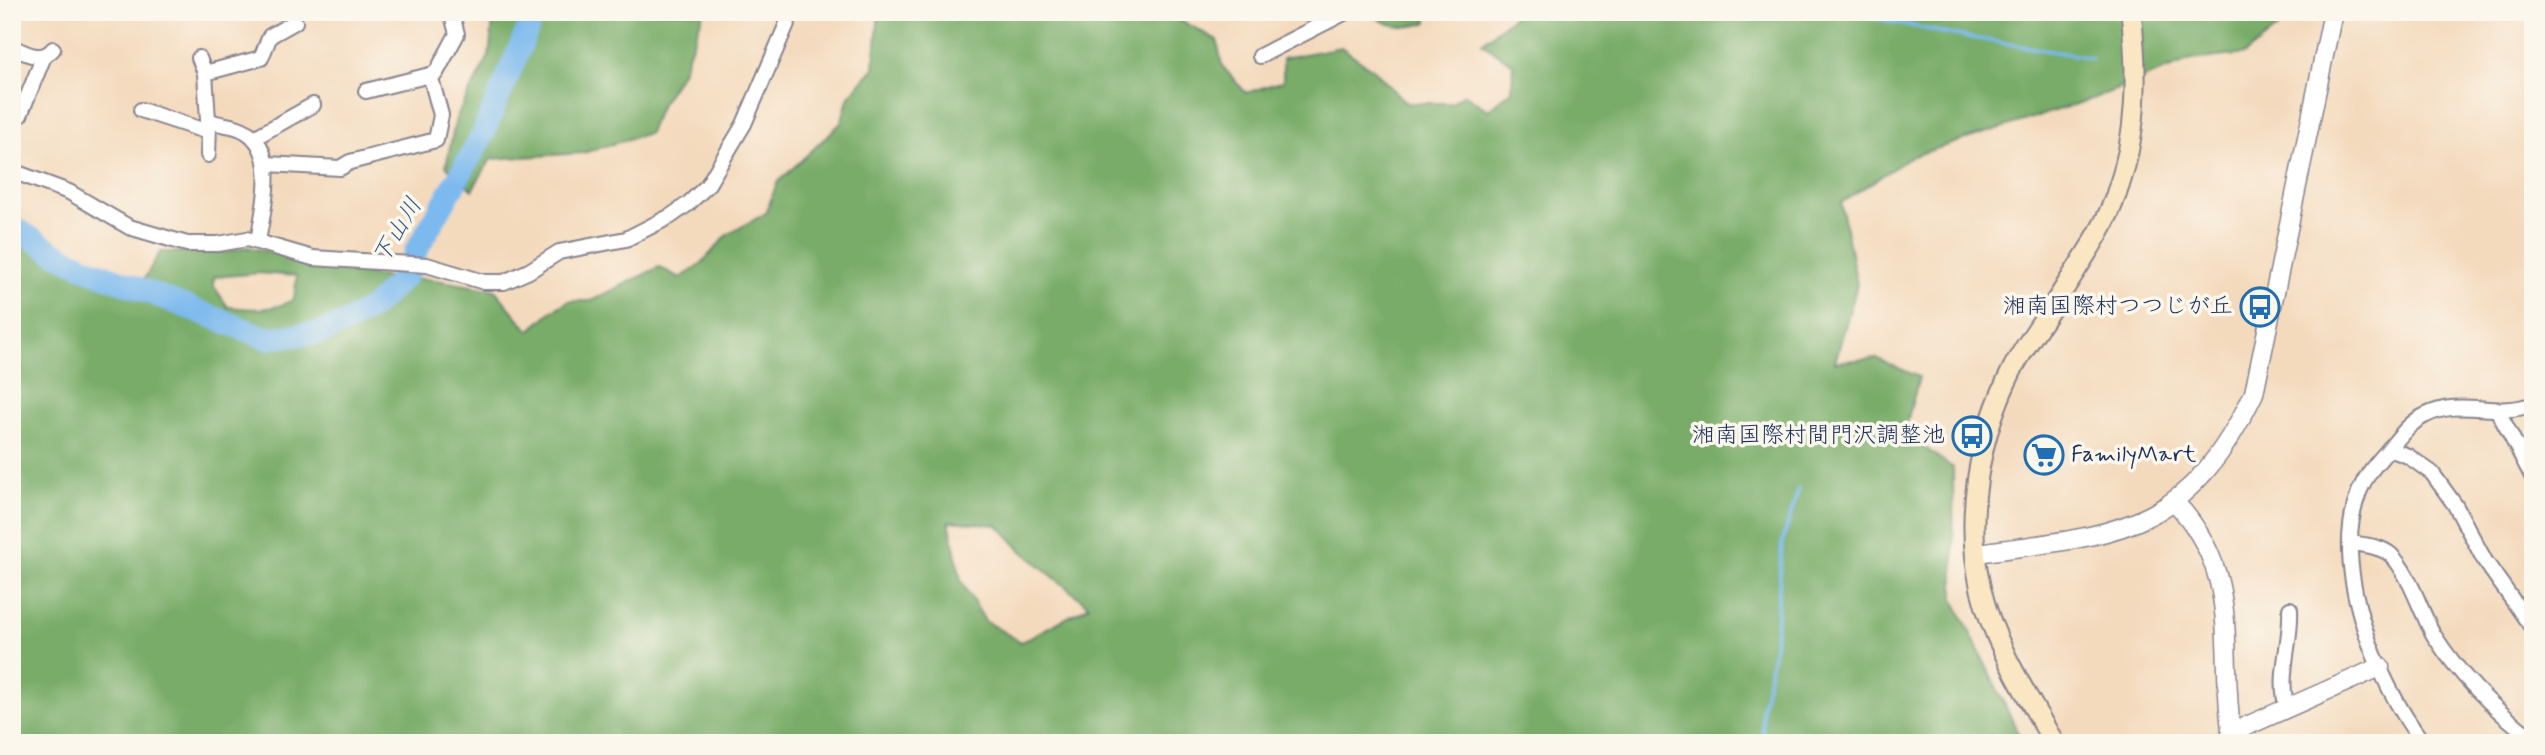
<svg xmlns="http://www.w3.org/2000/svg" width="2545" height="755" viewBox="0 0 2545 755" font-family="Mynerve,'Klee One',sans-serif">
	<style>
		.forest { fill: #78ac68; stroke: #4a6e63; stroke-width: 2; fill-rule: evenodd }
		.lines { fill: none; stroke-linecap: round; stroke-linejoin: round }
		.stream { stroke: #7bb9ee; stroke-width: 3.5 }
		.river { stroke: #7bb9ee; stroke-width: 23 }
		.minor-casing { stroke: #88848e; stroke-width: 18 }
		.tertiary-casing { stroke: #88848e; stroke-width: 21 }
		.secondary-casing { stroke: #88848e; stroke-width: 23 }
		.minor { stroke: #fff; stroke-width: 14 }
		.tertiary { stroke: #fff; stroke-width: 18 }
		.secondary { stroke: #fbe6c3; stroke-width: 19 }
		.labels { text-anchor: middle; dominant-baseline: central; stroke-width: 7; stroke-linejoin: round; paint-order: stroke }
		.poi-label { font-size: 23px; fill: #1b2f5e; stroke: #fbf7ec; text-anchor: end }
		.water-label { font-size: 24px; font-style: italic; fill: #385889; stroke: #fbf7ec }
	</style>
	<rect width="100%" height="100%" fill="#fbf7ec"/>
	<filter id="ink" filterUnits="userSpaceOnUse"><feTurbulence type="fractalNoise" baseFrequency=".0143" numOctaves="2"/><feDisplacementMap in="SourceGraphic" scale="14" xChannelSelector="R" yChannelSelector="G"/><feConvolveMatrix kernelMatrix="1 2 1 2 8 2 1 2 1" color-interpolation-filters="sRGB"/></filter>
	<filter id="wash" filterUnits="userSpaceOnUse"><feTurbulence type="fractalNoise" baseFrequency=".00686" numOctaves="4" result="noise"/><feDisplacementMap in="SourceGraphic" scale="28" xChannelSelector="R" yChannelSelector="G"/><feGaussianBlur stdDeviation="1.57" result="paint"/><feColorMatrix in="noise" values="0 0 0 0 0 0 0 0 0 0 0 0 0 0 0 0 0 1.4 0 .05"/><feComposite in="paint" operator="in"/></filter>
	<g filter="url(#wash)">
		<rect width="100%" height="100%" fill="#f4dabd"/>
		<g class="forest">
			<path d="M494,12H704L682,72L661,104L649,133L583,153L491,159L472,190L446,166L456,118L489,56Z"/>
			<path d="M879,12H1165L1217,40L1222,66L1246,93L1283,81V58L1341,47L1374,70L1406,103H1452L1464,94L1488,110L1512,90L1513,64L1482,43L1519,12H2297L2245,54L2191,60L2092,99L1910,157L1841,203L1857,285L1835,362L1876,358L1919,377L1904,433L1953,468L1954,599L2023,743H12V335L15,324L12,321V232L52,259L136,293L160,252H226L247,247L376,276L436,280L495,290L529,331L553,310L569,301H591L659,267L680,278L701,264L727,235L766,213L777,183L841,123L849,96L874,68ZM259,273L297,276L294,299C272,312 252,309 228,307L213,285L214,277ZM949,521L998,525L1022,551L1089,606L1021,642L985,621L961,581Z"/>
			<path d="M1369,12H1426L1427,22C1407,30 1385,27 1369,12Z"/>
		</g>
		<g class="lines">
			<g class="stream">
				<path d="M1846,12L1950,34L2092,58"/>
				<path d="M1763,743L1762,708L1775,645L1782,543L1799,488"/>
			</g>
			<path class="river" d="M12,226L55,253L91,270L267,338L320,333L345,323L372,308L407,274L416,251L481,138L535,12"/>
		</g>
	</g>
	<g filter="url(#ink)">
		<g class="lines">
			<g class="minor-casing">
				<g id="minor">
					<path d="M12,47C26,53 41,63 53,49"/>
					<path d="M1260,56L1346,12"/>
					<path d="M199,58L205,73L208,120C220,126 234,124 245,131C280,151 263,210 258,241"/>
					<path d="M205,73L261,58L270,36L295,22"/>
					<path d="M430,75L436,73L457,34L453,19"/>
					<path d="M141,110L202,130L213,122"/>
					<path d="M20,115L44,56"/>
					<path d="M254,138L313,105"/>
					<path d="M208,155L209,125"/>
					<path d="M267,164L340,168L350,162L436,140L441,115L430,75L366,91"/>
					<path d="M12,171L69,192L129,227L187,244H218L247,239L313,258L427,265L484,282H504L529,271L559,252L626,239L671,216L688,204L707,186L744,124L792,12"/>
					<path d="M2498,411L2533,478"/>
					<path d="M2389,449L2408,456L2432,473L2455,505L2485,561L2533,629"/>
					<path d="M2350,543C2363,545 2381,546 2391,555C2410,573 2421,614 2435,637C2460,676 2496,711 2533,739"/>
					<path d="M2287,708C2277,676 2292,642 2290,609"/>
					<path d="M2423,743C2377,681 2330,569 2359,492C2366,474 2377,463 2389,449C2400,437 2409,423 2424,416C2462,396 2495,419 2533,404"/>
				</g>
			</g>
			<g class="tertiary-casing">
				<g id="tertiary">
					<path d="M2175,502C2246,579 2217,652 2233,743"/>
					<path d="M1977,553C2119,534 2186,534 2254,393L2333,12"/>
					<path d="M2231,733L2380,667"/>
				</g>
			</g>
			<g class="secondary-casing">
				<path id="secondary" d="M2054,743C2027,695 1994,644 1981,590C1964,516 1979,435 2013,368C2027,342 2046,317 2062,292C2081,261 2104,230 2116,195C2138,135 2138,75 2131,12"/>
			</g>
			<use href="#minor" class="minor"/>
			<use href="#tertiary" class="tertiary"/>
			<use href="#secondary" class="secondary"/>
		</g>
	</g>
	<defs>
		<g id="bus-ring" transform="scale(2.0125)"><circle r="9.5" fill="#fbf7ec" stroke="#1f6fb2" stroke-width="1.5"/><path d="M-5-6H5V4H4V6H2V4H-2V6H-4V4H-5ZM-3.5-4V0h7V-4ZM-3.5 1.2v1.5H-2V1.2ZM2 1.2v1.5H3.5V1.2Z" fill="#1f6fb2"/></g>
		<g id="supermarket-ring" transform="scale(2.0125)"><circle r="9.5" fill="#fbf7ec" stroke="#1f6fb2" stroke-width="1.5"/><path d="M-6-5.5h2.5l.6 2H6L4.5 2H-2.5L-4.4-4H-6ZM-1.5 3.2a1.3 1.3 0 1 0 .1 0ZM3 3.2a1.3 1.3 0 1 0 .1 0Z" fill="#1f6fb2"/></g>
	</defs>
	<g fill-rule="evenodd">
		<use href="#bus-ring" x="2260" y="307"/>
		<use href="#bus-ring" x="1972" y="436"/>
		<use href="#supermarket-ring" x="2044" y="455"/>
	</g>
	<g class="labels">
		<g class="poi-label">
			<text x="2233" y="307">湘南国際村つつじが丘</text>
			<text x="1945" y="436">湘南国際村間門沢調整池</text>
			<text x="2071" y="455" text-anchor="start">FamilyMart</text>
		</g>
		<g class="water-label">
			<text transform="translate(398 231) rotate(-59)">下山川</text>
		</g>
	</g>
	<rect width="2545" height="755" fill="none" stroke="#fbf7ec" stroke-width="42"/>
</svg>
